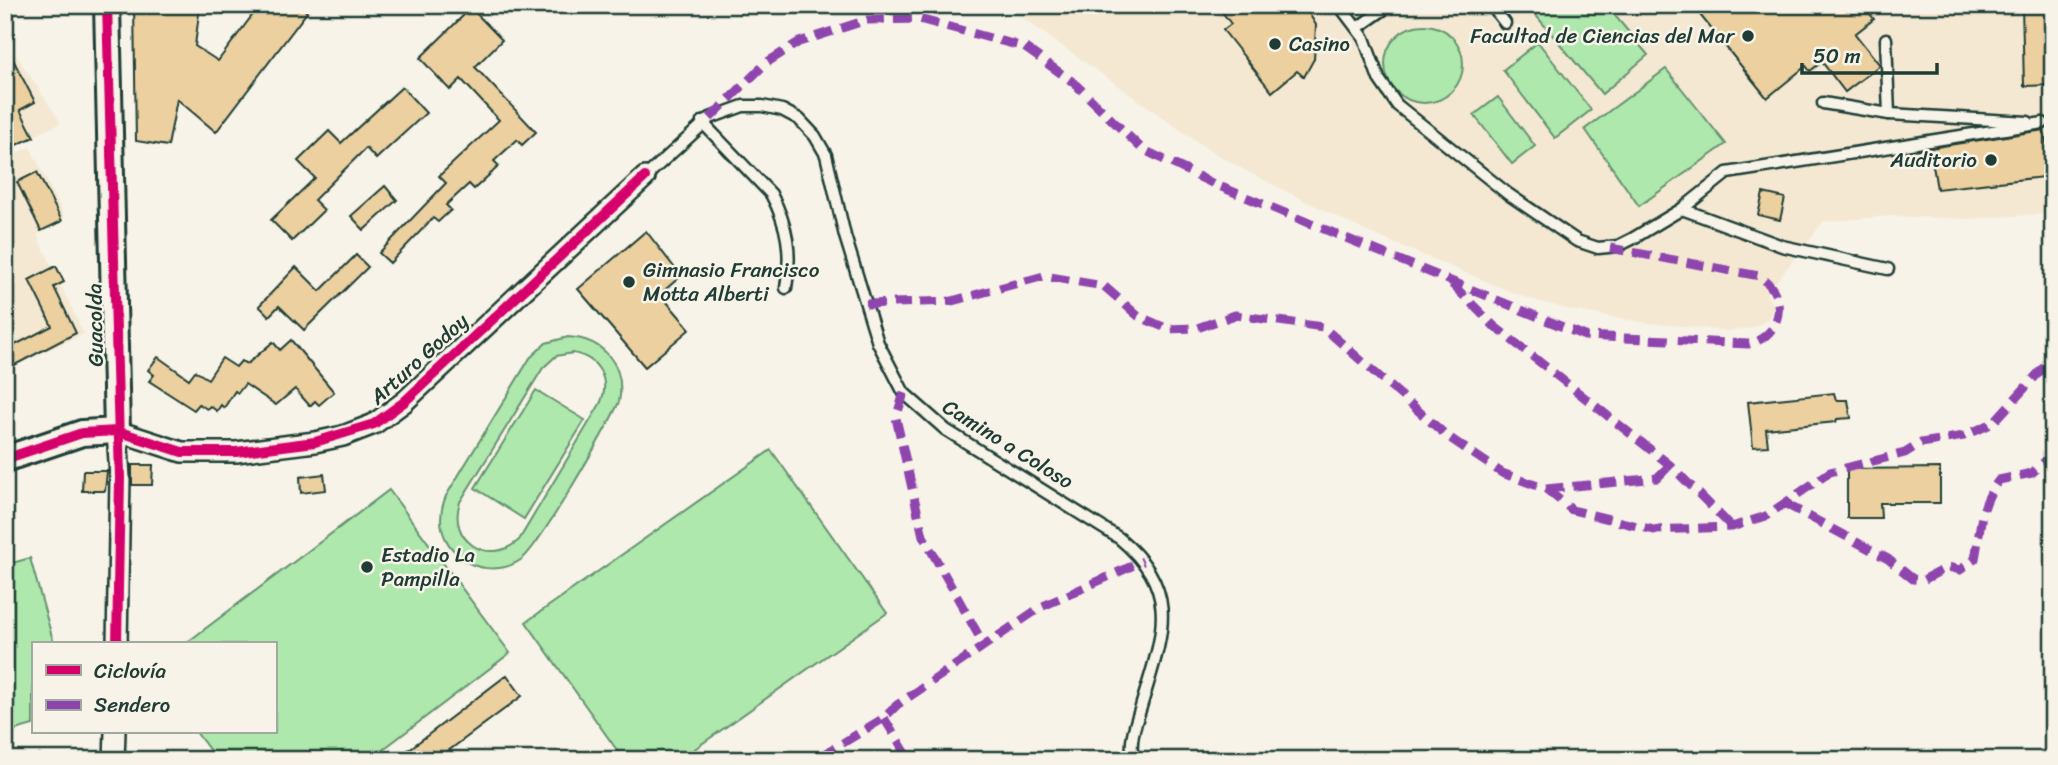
<svg xmlns="http://www.w3.org/2000/svg" width="2058" height="765" viewBox="0 0 2058 765" font-family="Sriracha,sans-serif">
	<style>
		.built { fill: #f4e8d2 }
		.green { fill: #aee8ad; stroke: #669270; stroke-width: 2; fill-rule: evenodd }
		.building { fill: #ecd0a0; stroke: #1f3d34; stroke-width: 2 }
		.lines { fill: none; stroke-linecap: round; stroke-linejoin: round }
		.service-casing { stroke: #1f3d34; stroke-width: 15 }
		.minor-casing { stroke: #1f3d34; stroke-width: 24 }
		.tertiary-casing { stroke: #1f3d34; stroke-width: 30 }
		.service { stroke: #f7f3e8; stroke-width: 10 }
		.minor { stroke: #f7f3e8; stroke-width: 19 }
		.tertiary { stroke: #f7f3e8; stroke-width: 24 }
		.quiet { stroke: #8e44ad; stroke-width: 9; stroke-dasharray: 18 9; stroke-linecap: butt }
		.cycleway-casing { stroke: #f7f3e8; stroke-width: 15 }
		.cycleway { stroke: #d6006c; stroke-width: 10 }
		.poi-dot { fill: #1f3d34; stroke: #f7f3e8; stroke-width: 2.5 }
		.labels { text-anchor: middle; dominant-baseline: central; stroke-width: 5; stroke-linejoin: round; paint-order: stroke }
		.poi-label { font-size: 21px; fill: #1f3d34; stroke: #f7f3e8; text-anchor: start }
		.street-label { font-size: 21px; fill: #1f3d34; stroke: #f7f3e8 }
	</style>
	<rect width="100%" height="100%" fill="#f7f3e8"/>
	<filter id="ink" filterUnits="userSpaceOnUse"><feTurbulence type="fractalNoise" baseFrequency=".0143" numOctaves="2"/><feDisplacementMap in="SourceGraphic" scale="14" xChannelSelector="R" yChannelSelector="G"/><feConvolveMatrix kernelMatrix="1 2 1 2 8 2 1 2 1" color-interpolation-filters="sRGB"/></filter>
	<g filter="url(#ink)">
		<g class="built">
			<path d="M1004,5H2053V213L1968,219L1890,216L1823,222L1766,295L1774,305L1771,312L1767,320L1753,328L1728,331L1641,322L1566,309L1521,296L1363,230L1246,171L1206,148Z"/>
			<path d="M5,38L61,123L5,150Z"/>
			<path d="M30,147L65,217L37,235L84,334L5,370V159Z"/>
		</g>
		<g class="green">
			<path d="M1606,5L1648,55L1602,94L1528,6Z"/>
			<circle cx="1424" cy="64" r="39"/>
			<path d="M1538,42L1591,110L1555,138L1503,70Z"/>
			<path d="M1666,69L1726,144L1639,206L1585,129Z"/>
			<path d="M1498,97L1535,146L1512,164L1474,115Z"/>
			<path d="M568,337C604,339 626,366 619,402C607,428 540,545 522,559C501,574 471,571 454,551C439,535 438,515 446,496L530,358L546,343ZM573,353C599,358 611,380 600,404L519,540C489,567 447,541 460,502L543,368L556,356Z"/>
			<path d="M536,390L585,420L524,519L475,488Z"/>
			<path d="M771,450L887,613L679,760H624L526,622Z"/>
			<path d="M389,490L510,653L369,760H217L196,732H275V644H185Z"/>
			<path d="M30,558L54,644H33V725L5,733V565Z"/>
		</g>
		<g class="building">
			<path d="M134,5H200L195,46L218,61L260,5H300L307,12L216,132L177,99L168,146L136,141Z"/>
			<path d="M1217,5H1304L1316,25L1314,59L1304,77L1297,71L1272,92L1223,30L1231,24Z"/>
			<path d="M1692,5H1863L1874,19L1855,34L1880,65L1845,92L1822,62L1810,71L1806,66L1767,98Z"/>
			<path d="M2022,5H2053V85L2024,86Z"/>
			<path d="M471,8L502,40L475,67L536,132L522,145L517,140L494,161L499,166L474,189L469,184L446,205L451,210L438,222L433,218L390,263L379,253L446,183L439,176L499,120L461,79L450,90L420,58Z"/>
			<path d="M5,44L35,102L20,110L34,137L5,150Z"/>
			<path d="M402,87L426,113L376,159L366,148L314,200L324,210L292,241L271,220L315,178L298,161L329,131L341,143Z"/>
			<path d="M2044,130L2052,176L1937,189L1930,148Z"/>
			<path d="M37,172L62,221L41,231L17,182Z"/>
			<path d="M385,186L397,200L364,230L351,216Z"/>
			<path d="M1763,193L1785,198L1780,220L1758,215Z"/>
			<path d="M646,231L681,276L660,294L690,329L645,367L578,289Z"/>
			<path d="M356,255L368,267L304,330L279,306L269,316L259,306L296,267L320,291Z"/>
			<path d="M56,266L64,282L54,287L76,333L9,368L5,350L52,326L29,280Z"/>
			<path d="M291,340L334,392L319,405L315,401L310,406L295,389L276,405L245,384L238,393L235,391L224,408L221,405L217,411L210,406L207,409L199,404L194,410L149,381L154,375L148,370L158,357L189,379L195,371L208,379L222,358L236,367L241,361L247,364L273,342L280,350Z"/>
			<path d="M1834,393L1836,400H1848L1851,418L1837,419L1836,422L1766,429L1768,446L1753,447L1748,402Z"/>
			<path d="M132,465H153L152,485H132Z"/>
			<path d="M1940,468V503H1880L1881,518H1847V469Z"/>
			<path d="M83,471H107L105,491H82Z"/>
			<path d="M324,474L326,490L301,493L300,477Z"/>
			<path d="M507,675L522,696L436,760H395Z"/>
		</g>
		<g class="lines">
			<g class="service-casing">
				<g id="service">
					<path d="M1339,5L1364,38L1379,79L1397,105L1508,194L1577,241L1598,248L1618,246L1632,239L1682,209L1727,173L2043,123"/>
					<path d="M1491,5L1505,23"/>
					<path d="M1357,28L1390,5"/>
					<path d="M1886,39L1889,114"/>
					<path d="M1823,103L1889,114L2028,122"/>
					<path d="M702,122L771,194C788,226 792,253 786,288"/>
					<path d="M645,177L710,118L743,106H762L782,110L799,119L815,136L826,155L845,236L878,343L904,393L946,430L1119,538C1184,592 1161,638 1141,707C1135,725 1129,741 1133,760"/>
					<path d="M1682,209L1782,246L1888,269"/>
				</g>
			</g>
			<g class="minor-casing">
				<g id="minor">
					<path d="M117,644L120,478L117,431L182,452H236L315,442L343,436L374,424L404,402L645,177"/>
					<path d="M114,760L115,732"/>
				</g>
			</g>
			<g class="tertiary-casing">
				<path id="tertiary" d="M5,459L82,433L117,431L107,5"/>
			</g>
			<use href="#service" class="service"/>
			<use href="#minor" class="minor"/>
			<use href="#tertiary" class="tertiary"/>
			<g class="quiet">
				<path d="M710,118L766,63L799,42L867,20L919,19L1024,47L1073,82L1142,149L1214,184L1585,336L1749,344C1783,335 1789,295 1759,276L1610,248"/>
				<path d="M1452,284L1494,326L1670,465L1732,527"/>
				<path d="M866,304L952,301L1044,276L1104,286L1138,316L1168,329L1197,328L1235,315L1323,327L1447,436L1502,473L1546,489L1657,478L1670,465"/>
				<path d="M904,393L896,418L923,536L984,645"/>
				<path d="M1546,489L1572,510L1654,530L1732,527L1766,516L1830,472L1905,453L1921,443L1964,436L1993,423L2053,357"/>
				<path d="M1784,503L1888,559L1913,579L1923,580L1948,567L1960,570L1975,559C1981,528 1979,506 1999,480L2032,473L2053,454"/>
				<path d="M884,718L910,760"/>
				<path d="M822,760L828,752L884,718L897,705L1041,607L1143,561"/>
			</g>
			<g class="cycleway-casing">
				<g id="cycleway">
					<path d="M107,5L120,478L117,644"/>
					<path d="M5,459L82,433L117,431L182,452H236L315,442L374,424L404,402L645,177"/>
				</g>
			</g>
			<use href="#cycleway" class="cycleway"/>
		</g>
	</g>
	<g class="poi-dot">
		<circle cx="1748" cy="36" r="7"/>
		<circle cx="1275" cy="44" r="7"/>
		<circle cx="1991" cy="160" r="7"/>
		<circle cx="629" cy="282" r="7"/>
		<circle cx="367" cy="567" r="7"/>
	</g>
	<g class="labels">
		<g class="poi-label">
			<text x="1734" y="36" text-anchor="end">Facultad de Ciencias del Mar</text>
			<text x="1289" y="44">Casino</text>
			<text x="1977" y="160" text-anchor="end">Auditorio</text>
			<text x="643" y="270">Gimnasio Francisco<tspan x="643" dy="24">Motta Alberti</tspan></text>
			<text x="381" y="555">Estadio La<tspan x="381" dy="24">Pampilla</tspan></text>
		</g>
		<g class="street-label">
			<text transform="translate(95 325) rotate(-91)">Guacolda</text>
			<text transform="translate(419 359) rotate(-42)">Arturo Godoy</text>
			<text transform="translate(1008 444) rotate(32)">Camino a Coloso</text>
		</g>
	</g>
	<rect width="2058" height="765" fill="none" stroke="#f7f3e8" stroke-width="28"/>
	<rect x="14" y="14" width="2030" height="737" fill="none" stroke="#1f3d34" stroke-width="2.5" filter="url(#ink)"/>
	<rect x="32" y="642" width="245" height="91" fill="#f7f3e8" stroke="#a1aaa0" stroke-width="2"/>
	<rect x="46" y="665" width="35" height="10" fill="#d6006c" stroke="#a1aaa0" stroke-width="2"/>
	<text x="94" y="678" font-size="21" fill="#1f3d34">Ciclovía</text>
	<rect x="46" y="700" width="35" height="10" fill="#8e44ad" stroke="#a1aaa0" stroke-width="2"/>
	<text x="94" y="712" font-size="21" fill="#1f3d34">Sendero</text>
	<path d="M1802 63v10h135v-10" fill="none" stroke="#1f3d34" stroke-width="3.5"/>
	<text x="1813" y="63" font-size="21" fill="#1f3d34" stroke="#f7f3e8" stroke-width="5" paint-order="stroke">50 m</text>
</svg>
